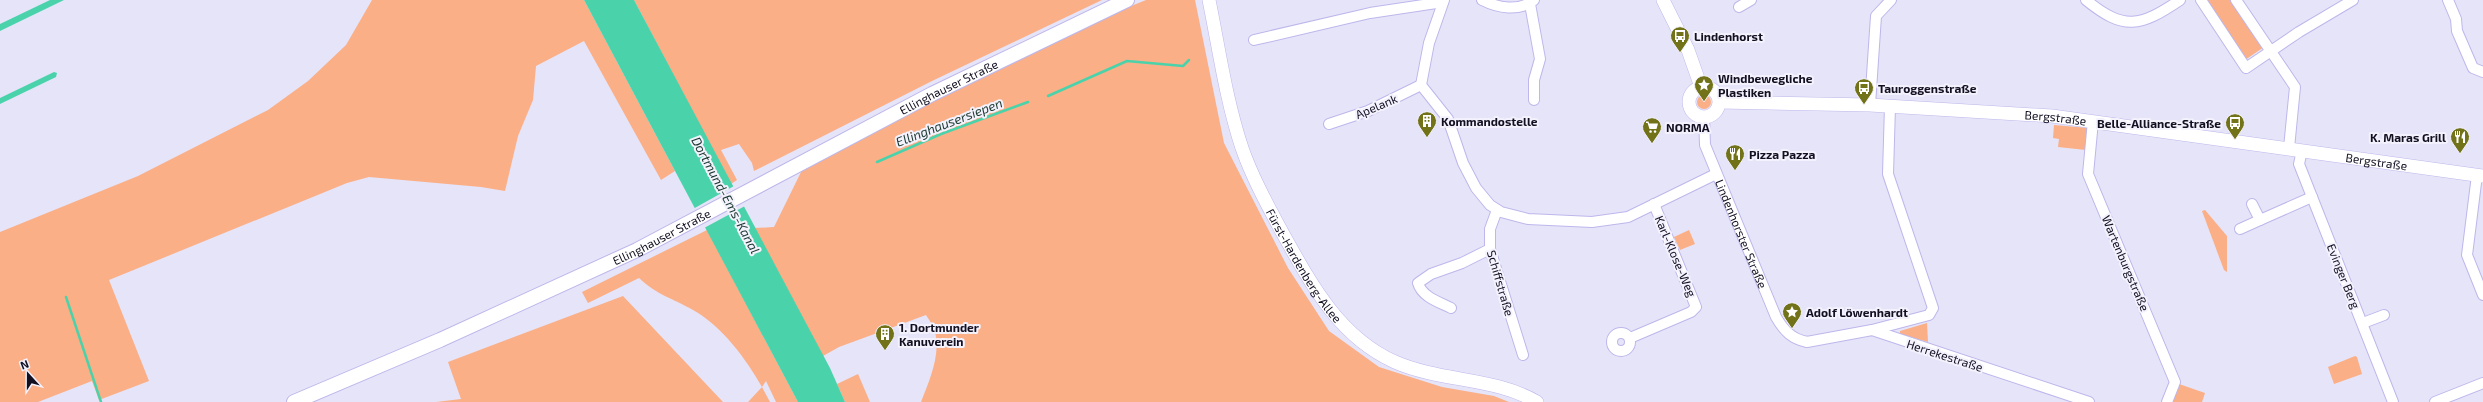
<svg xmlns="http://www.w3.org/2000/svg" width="2483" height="402" viewBox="0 0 2483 402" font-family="'Exo 2',sans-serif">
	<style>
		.green { fill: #faaf86 }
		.water { fill: #4ad3ab }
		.pier { fill: #e6e4f9 }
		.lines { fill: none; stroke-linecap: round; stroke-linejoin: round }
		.stream { stroke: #4ad3ab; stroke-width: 2.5 }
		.minor-casing { stroke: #bdb7eb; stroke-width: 12 }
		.tertiary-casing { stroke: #bdb7eb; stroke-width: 14 }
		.secondary-casing { stroke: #bdb7eb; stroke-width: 16 }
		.minor { stroke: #fff; stroke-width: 10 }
		.tertiary { stroke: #fff; stroke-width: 13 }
		.secondary { stroke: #fff; stroke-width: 14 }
		.labels { text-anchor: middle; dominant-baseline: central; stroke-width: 4; stroke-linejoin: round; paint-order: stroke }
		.poi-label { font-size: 12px; font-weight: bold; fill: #120f21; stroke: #f3f2fd; text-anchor: start }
		.street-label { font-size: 12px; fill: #120f21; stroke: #f3f2fd }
		.water-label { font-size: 13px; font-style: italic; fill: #1a372d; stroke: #f3f2fd }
	</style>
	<rect width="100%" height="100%" fill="#e6e4f9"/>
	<g class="green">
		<path d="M372,0H584L675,171L661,180L584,41L536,66L533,100L518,136L505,191L481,187L369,177L347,183L109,280L149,381L99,400L92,381L38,402H0V232L138,176L268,110L308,81L346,45Z"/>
		<path d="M634,0H1102L932,81L754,171L752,163L739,144L721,150L737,180L731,184Z"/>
		<path d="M1146,0H1195L1224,143L1288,268L1329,331L1379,367L1442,387L1494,396L1509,402H921C929,381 941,355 935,332C934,326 929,320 926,315L839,347L823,356L755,228L774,227L803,168L940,97L1104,17Z"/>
		<path d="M2204,0H2232L2264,47L2245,60Z"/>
		<circle cx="1704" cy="102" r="7"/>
		<path d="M2054,125L2088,128L2086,150L2058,147L2059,139L2053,138Z"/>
		<path d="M2205,210L2227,236V272L2224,270L2202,211Z"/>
		<path d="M707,230L798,402H776L766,381L762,387L770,402H748L762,387C746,359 723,327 693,310C672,298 657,295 639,278L588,303L582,292Z"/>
		<path d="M1689,230L1695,244L1680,250L1674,237Z"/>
		<path d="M623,296L723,402H436L461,399L448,362Z"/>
		<path d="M1927,323L1928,342L1900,334V331Z"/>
		<path d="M2355,356L2357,357L2362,374L2334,384L2328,367Z"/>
		<path d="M858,374L870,402H845L837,384Z"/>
		<path d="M2179,384L2205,393L2202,402H2173Z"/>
	</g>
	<g class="water">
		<path d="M50,0H64L0,31V24Z"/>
		<path d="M584,0H634L830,368L845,402H798Z"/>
		<path d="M54,72L57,73L56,77L0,104V98Z"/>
	</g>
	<path class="pier" d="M734,186L745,206L704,228L693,209Z"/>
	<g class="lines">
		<g class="stream">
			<path d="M1048,96L1127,61L1183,66L1189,60"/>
			<path d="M877,162L941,134L1028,102"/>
			<path d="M66,297L101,402"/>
		</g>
		<g class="minor-casing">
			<g id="minor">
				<path d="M1444,0L1429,43L1421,85L1448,119L1463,163L1476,188L1490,205L1501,212L1528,219L1592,222L1628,217L1716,174"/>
				<path d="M1482,0C1498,8 1519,12 1534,0"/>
				<path d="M2086,0C2124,31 2140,27 2180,0"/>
				<path d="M2201,0L2246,68L2299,32L2353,0"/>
				<path d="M2236,0L2295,87L2289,148"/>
				<path d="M2448,0L2456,19L2457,31L2473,68L2483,72"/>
				<path d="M1530,4L1540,59L1534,80V100"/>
				<path d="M1739,7L1751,0"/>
				<path d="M1254,40L1370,13L1443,2"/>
				<path d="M1870,105L1876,16L1891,0"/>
				<path id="s1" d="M1704,117L1705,145L1776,317C1784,331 1792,339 1807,342L1872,330L2089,402"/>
				<path d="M2093,121L2088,174L2175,382L2167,402"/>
				<path d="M1329,124L1368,111L1421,85"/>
				<path d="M2302,150L2299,164L2393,402"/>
				<path d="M2477,175L2467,255L2483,295"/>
				<path d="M2252,204L2260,220L2312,197"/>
				<path d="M1497,210L1490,229V249L1523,355"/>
				<path d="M2240,229L2260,220"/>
				<path d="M1451,308C1439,302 1422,297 1418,283L1431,274L1462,263L1490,249"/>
				<path d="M2363,323L2384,315"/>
				<path d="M1872,330L1929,315L1933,308L1888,174L1890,106"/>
				<circle cx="1621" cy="342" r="9"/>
				<path d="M1630,338L1691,312L1696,307L1654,204"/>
				<path d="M2435,402L2483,383"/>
			</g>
		</g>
		<g class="tertiary-casing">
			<g id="tertiary">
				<path id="s2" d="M1209,0C1219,49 1226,100 1242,148C1252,177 1268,206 1282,232C1311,284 1339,337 1395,362C1441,382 1494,377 1537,402"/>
				<path d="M1663,0L1688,50L1701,87"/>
				<circle cx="1704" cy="102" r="15"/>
				<path id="s3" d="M1720,102L1870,105L2052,116L2483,176"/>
			</g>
		</g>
		<g class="secondary-casing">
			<g id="secondary">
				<path id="s4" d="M294,402L440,340L637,250L932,94L1127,0"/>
			</g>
		</g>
		<use href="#minor" class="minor"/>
		<use href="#tertiary" class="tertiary"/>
		<use href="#secondary" class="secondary"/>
	</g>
	<defs>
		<g id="bus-pin" transform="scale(1)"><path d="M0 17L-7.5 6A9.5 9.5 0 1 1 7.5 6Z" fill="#727318" stroke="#f3f2fd"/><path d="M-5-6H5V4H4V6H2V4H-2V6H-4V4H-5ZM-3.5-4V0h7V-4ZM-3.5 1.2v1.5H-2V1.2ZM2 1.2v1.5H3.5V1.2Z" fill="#fff"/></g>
		<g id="sight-pin" transform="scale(1)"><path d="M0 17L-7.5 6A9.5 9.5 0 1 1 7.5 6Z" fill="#727318" stroke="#f3f2fd"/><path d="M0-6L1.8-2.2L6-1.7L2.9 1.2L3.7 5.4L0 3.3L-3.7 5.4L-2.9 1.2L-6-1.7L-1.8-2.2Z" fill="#fff"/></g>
		<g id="building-pin" transform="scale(1)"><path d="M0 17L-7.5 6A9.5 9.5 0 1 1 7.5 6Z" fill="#727318" stroke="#f3f2fd"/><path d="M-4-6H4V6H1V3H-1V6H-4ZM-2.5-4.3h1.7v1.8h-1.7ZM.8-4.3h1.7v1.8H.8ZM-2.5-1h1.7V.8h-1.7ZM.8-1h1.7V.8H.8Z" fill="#fff"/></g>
		<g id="supermarket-pin" transform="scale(1)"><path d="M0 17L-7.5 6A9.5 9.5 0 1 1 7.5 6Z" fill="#727318" stroke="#f3f2fd"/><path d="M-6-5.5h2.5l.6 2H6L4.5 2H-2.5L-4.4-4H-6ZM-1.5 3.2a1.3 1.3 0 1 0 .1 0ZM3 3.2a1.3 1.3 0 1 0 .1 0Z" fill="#fff"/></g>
		<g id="restaurant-pin" transform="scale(1)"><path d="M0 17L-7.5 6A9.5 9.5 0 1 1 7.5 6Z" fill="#727318" stroke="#f3f2fd"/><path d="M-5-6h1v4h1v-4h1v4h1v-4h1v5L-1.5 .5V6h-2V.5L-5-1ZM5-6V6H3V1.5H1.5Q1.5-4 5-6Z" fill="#fff"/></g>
	</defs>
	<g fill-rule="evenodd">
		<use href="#bus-pin" x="1680" y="36"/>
		<use href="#sight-pin" x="1704" y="85"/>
		<use href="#bus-pin" x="1864" y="88"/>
		<use href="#building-pin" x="1427" y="121"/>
		<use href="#bus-pin" x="2235" y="123"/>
		<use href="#supermarket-pin" x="1652" y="127"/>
		<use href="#restaurant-pin" x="2460" y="137"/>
		<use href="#restaurant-pin" x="1735" y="154"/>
		<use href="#sight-pin" x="1792" y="312"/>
		<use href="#building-pin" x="885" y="334"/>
	</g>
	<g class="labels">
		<g class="poi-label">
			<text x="1694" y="36">Lindenhorst</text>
			<text x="1718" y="78">Windbewegliche<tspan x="1718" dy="14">Plastiken</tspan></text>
			<text x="1878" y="88">Tauroggenstraße</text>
			<text x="1441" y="121">Kommandostelle</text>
			<text x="2221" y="123" text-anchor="end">Belle-Alliance-Straße</text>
			<text x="1666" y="127">NORMA</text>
			<text x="2446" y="137" text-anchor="end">K. Maras Grill</text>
			<text x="1749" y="154">Pizza Pazza</text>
			<text x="1806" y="312">Adolf Löwenhardt</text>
			<text x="899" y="327">1. Dortmunder<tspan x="899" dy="14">Kanuverein</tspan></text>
		</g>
		<g class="street-label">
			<text stroke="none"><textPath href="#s4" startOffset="727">Ellinghauser Straße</textPath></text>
			<text transform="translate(1376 106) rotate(-23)">Apelank</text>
			<text stroke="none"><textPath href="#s3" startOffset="336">Bergstraße</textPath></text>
			<text stroke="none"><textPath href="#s3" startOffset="660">Bergstraße</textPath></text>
			<text stroke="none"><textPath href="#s1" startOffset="124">Lindenhorster Straße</textPath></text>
			<text stroke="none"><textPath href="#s4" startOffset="403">Ellinghauser Straße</textPath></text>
			<text transform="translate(1676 256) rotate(67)">Karl-Klose-Weg</text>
			<text transform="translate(2126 263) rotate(67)">Wartenburgstraße</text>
			<text stroke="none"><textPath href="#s2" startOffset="285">Fürst-Hardenberg-Allee</textPath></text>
			<text transform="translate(2344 276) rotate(68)">Evinger Berg</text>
			<text transform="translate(1501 283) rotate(74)">Schiffstraße</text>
			<text transform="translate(1945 355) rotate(18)">Herrekestraße</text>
		</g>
		<g class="water-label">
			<text transform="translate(949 122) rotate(-21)">Ellinghausersiepen</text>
			<text transform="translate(726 195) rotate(62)">Dortmund-Ems-Kanal</text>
		</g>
	</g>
	<g transform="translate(28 374) rotate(339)" stroke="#f3f2fd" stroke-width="3" paint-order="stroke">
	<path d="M0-3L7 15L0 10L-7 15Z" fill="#120f21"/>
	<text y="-6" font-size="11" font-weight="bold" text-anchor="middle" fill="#120f21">N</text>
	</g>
</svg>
